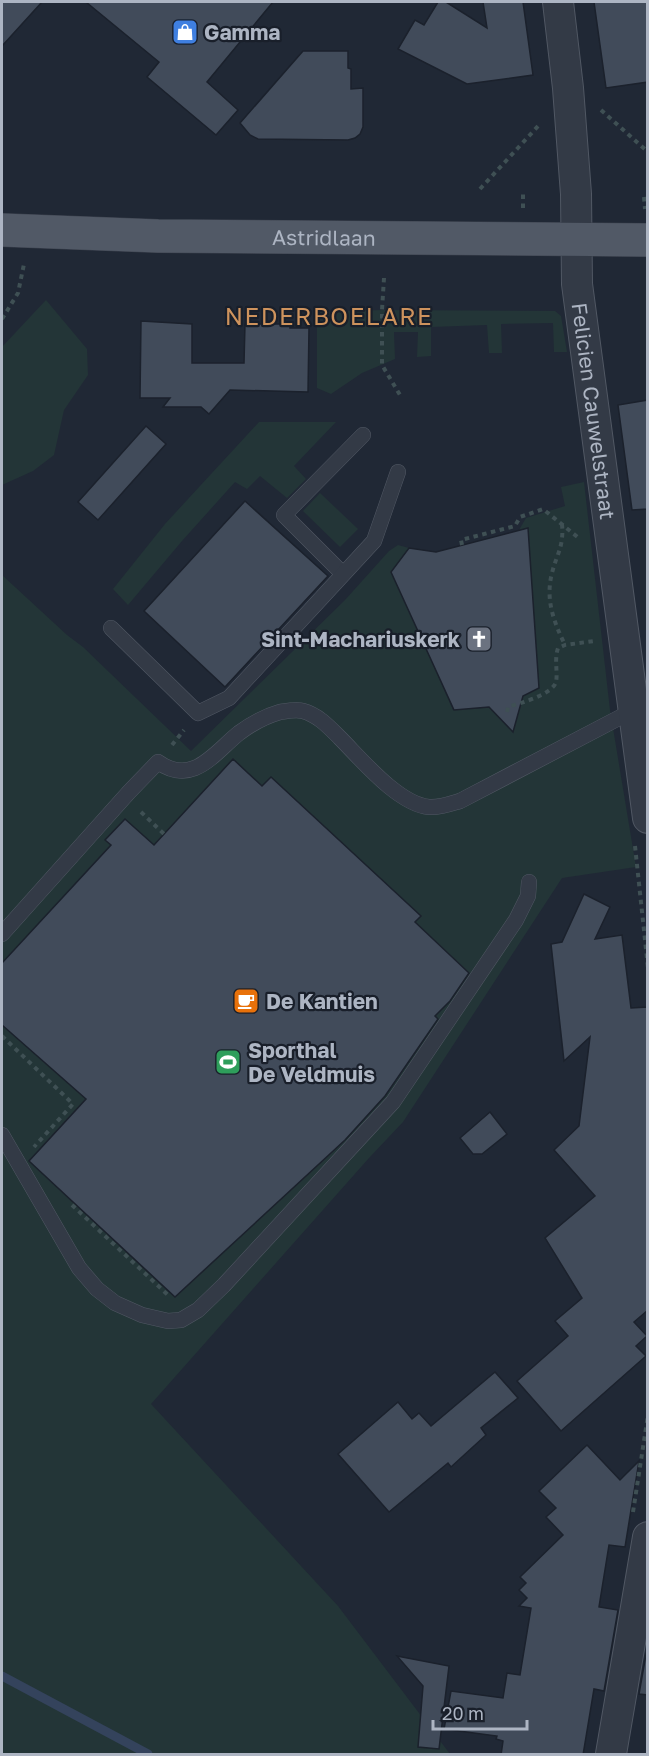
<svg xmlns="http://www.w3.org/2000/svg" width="649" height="1756" viewBox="0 0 649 1756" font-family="'Golos Text',sans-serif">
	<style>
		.green { fill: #233537 }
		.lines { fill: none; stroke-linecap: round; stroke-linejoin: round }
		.stream { stroke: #34435c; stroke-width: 9 }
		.building { fill: #414b5a; stroke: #1b212c; stroke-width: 1.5 }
		.lane-casing { stroke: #515864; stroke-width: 16 }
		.street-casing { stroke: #515864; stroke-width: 32 }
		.primary-casing { stroke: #3d434f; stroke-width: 34 }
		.path { stroke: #3f5054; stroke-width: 4; stroke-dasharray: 4.5 4.5; stroke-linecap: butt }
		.lane { stroke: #333a46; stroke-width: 15 }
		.street { stroke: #333a46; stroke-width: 30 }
		.primary { stroke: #515966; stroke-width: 33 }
		.labels { text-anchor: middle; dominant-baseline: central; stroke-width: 4.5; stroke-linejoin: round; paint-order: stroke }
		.poi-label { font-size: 21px; font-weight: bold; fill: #adb5c3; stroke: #191f2a; text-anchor: start }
		.street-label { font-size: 21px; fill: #adb5c3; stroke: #191f2a }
		.quarter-label { font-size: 24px; letter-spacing: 1.5px; fill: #ce935d; stroke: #191f2a }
	</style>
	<rect width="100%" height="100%" fill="#202835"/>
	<g class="green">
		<path d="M46,300L87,349L88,375L64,410L54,455L33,471L2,485V347Z"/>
		<path d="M382,310L555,311L561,316L567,352H554L553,323L501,324L502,353H489L487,325L431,327V356L417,357L418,332H394L395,359L362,373L331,394L317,388V312Z"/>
		<path d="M259,422H336L294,466L306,479L287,498L260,476L247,489L235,482L182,541L128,605L113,589L165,524Z"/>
		<path d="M584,482L610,710L636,867L562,878L403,1122L369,1158L151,1404L338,1606L450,1754H2V575L67,635L83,647L191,751L345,600L389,551L398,545L409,548L392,572L453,710L498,707L539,687L528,528L519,530L526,518L565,506L561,487Z"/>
		<path d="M320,493L358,529L340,547L303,511Z"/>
	</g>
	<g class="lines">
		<path class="stream" d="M2,1676L148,1754"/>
	</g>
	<g class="building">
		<path d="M2,2H42L2,46Z"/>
		<path d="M86,2H273L207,82L238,110L216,135L147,77L159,62Z"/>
		<path d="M438,2H446L487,28L483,2H523L533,75L467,84L398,49L415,20L424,25Z"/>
		<path d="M594,2H648V82L606,88Z"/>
		<path d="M303,51H348V68L351,69V89L363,88V127L360,134L355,138L348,140L258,139L250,135L240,123Z"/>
		<path d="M141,321L192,324V363H244L245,324H290V328H309L308,392L230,390L209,414L201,407H163L170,398H140Z"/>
		<path d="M648,400V509L632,510L618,405Z"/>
		<path d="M146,426L166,444L98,520L78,502Z"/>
		<path d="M245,501L328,576L225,687L144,611Z"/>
		<path d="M528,528L539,688L523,696L513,732L489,707L454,710L391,572L409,548L436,552Z"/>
		<path d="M233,759L262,786L271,777L421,916L415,922L469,973L450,1001L435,1016L438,1019L385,1096L345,1140L175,1297L29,1161L86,1099L2,1025V963L111,845L105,840L125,819L154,845Z"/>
		<path d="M584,894L610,907L595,939L622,935L631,1008L648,1007V1310L634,1322L647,1336L636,1346L646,1356L561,1431L517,1381L568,1336L555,1321L582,1298L545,1238L595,1196L554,1150L579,1126L590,1037L564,1061L551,944L562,942Z"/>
		<path d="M490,1112L507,1134L482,1154H473L460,1138Z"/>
		<path d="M495,1372L518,1398L481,1428L486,1435L451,1467L448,1463L389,1512L338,1454L398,1402L412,1419L419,1413L431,1426Z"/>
		<path d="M587,1445L620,1480L639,1461L625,1547L609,1545L599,1607L618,1610L604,1691L594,1689L583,1755H501L503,1741L496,1739L497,1736L444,1729L451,1691L503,1698L507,1673L520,1675L531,1608L519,1606L527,1598L519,1590L526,1583L520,1577L563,1535L546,1517L556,1508L539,1491Z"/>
		<path d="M648,1643V1695L639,1694Z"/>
		<path d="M397,1656L449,1666L439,1749L418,1747L423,1686Z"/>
	</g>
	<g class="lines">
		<g class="lane-casing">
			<g id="lane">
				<path d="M343,574L284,515L363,435"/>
				<path d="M111,628L198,713L229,698L374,541L398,472"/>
				<path d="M2,934L129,792L158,762C193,787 215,752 239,733C251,724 266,716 280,712C287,711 296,709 303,711C318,715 329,727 340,738C361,759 398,804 429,807C439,808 450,804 460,801L634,710"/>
				<path d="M2,1135L79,1268L97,1289L115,1303L142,1315L168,1321L181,1320L198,1310L224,1285L393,1102L516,920L528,896L529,882"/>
			</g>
		</g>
		<g class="street-casing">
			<g id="street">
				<path id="s1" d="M558,2L568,88L576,194L577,284L648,818"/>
				<path d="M611,1754L648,1537"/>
			</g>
		</g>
		<g class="primary-casing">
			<g id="primary">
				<path id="s2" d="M2,230L158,236L648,240"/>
			</g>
		</g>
		<g class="path">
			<path d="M601,110L648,152"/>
			<path d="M480,189L540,124"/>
			<path d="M644,197L645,209"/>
			<path d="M523,208V190"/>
			<path d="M384,278L382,310V365L400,395"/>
			<path d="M2,319L18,293L24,264"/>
			<path d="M562,524C564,547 557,553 552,573C545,600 554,622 565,645"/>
			<path d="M462,545L461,540L515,526L520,517L543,509L580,539"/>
			<path d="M507,712L508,707C520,703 552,695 556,682C558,672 554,660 558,648L565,645L594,641"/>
			<path d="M172,745L184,730"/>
			<path d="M141,812L164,834"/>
			<path d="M635,846L648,968"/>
			<path d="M2,1036L73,1104L34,1147"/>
			<path d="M72,1205L169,1296"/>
			<path d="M633,1512L648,1415"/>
		</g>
		<use href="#lane" class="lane"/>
		<use href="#street" class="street"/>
		<use href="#primary" class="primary"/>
	</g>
	<defs>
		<g id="shop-square" transform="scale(1.35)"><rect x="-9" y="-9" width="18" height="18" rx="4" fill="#3f7fe0" stroke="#191f2a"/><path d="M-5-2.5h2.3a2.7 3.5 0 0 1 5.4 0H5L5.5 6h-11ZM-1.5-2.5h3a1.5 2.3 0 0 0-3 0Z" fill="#fff"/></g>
		<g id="church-square" transform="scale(1.35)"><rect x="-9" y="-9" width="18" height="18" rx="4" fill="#6b7280" stroke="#191f2a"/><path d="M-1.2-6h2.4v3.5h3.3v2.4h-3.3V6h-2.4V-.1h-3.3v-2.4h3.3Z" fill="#fff"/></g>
		<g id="cafe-square" transform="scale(1.35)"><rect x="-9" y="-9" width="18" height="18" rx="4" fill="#e8710a" stroke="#191f2a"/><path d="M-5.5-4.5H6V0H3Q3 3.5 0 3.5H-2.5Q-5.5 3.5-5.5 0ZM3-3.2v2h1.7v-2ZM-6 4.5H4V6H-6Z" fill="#fff"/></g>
		<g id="stadium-square" transform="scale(1.35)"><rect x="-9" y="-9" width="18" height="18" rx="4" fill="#2e9e5b" stroke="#191f2a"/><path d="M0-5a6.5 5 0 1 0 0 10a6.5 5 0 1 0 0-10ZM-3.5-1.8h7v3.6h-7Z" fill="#fff"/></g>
	</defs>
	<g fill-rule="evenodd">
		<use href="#shop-square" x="185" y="32"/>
		<use href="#church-square" x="479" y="639"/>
		<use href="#cafe-square" x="246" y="1001"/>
		<use href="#stadium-square" x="228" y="1062"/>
	</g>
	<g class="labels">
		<g class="poi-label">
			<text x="204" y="32">Gamma</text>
			<text x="460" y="639" text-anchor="end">Sint-Machariuskerk</text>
			<text x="266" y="1001">De Kantien</text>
			<text x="248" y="1050">Sporthal<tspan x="248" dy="24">De Veldmuis</tspan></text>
		</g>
		<g class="street-label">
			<text stroke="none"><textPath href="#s2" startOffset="322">Astridlaan</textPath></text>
			<text stroke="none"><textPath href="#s1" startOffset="411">Felicien Cauwelstraat</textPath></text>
		</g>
		<g class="quarter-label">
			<text x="329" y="315">NEDERBOELARE</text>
		</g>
	</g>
	<rect width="649" height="1756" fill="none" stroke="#adb5c3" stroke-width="6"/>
	<path d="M433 1720v9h94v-9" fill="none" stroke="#adb5c3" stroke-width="3"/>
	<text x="442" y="1720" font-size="18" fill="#adb5c3" stroke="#191f2a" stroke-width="4.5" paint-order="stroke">20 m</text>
</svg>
